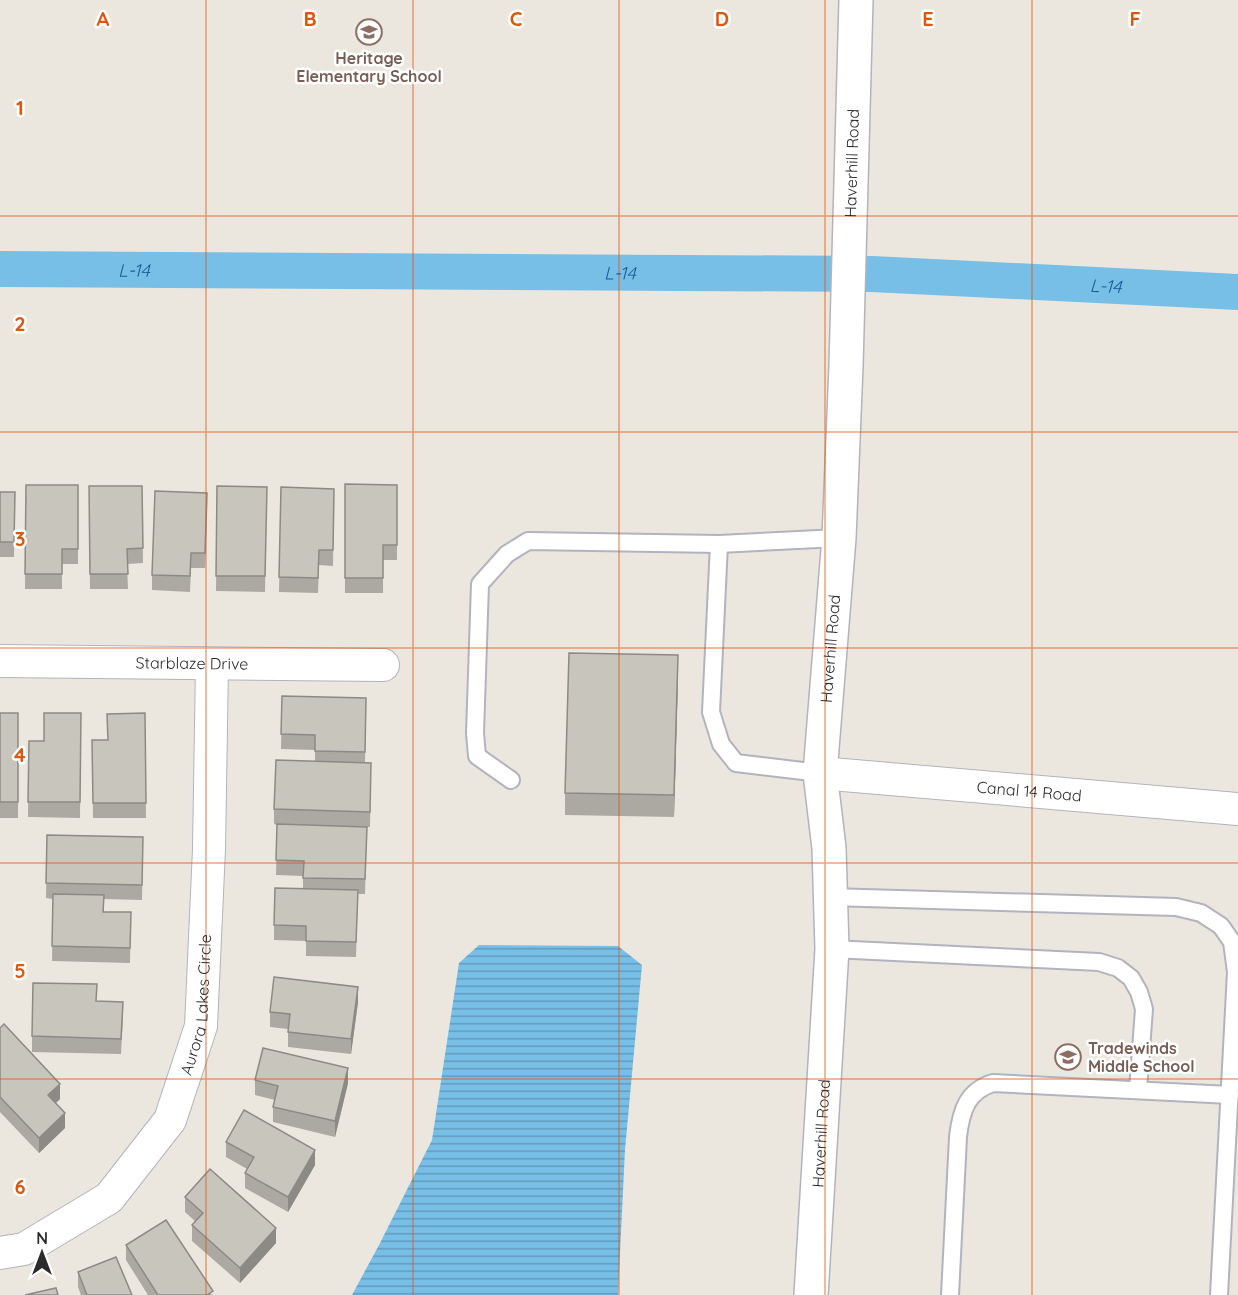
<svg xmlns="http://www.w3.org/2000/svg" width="1238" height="1295" viewBox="0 0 1238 1295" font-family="Quicksand,sans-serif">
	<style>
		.water { fill: url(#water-rules) }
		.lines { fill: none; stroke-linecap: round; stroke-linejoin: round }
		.canal { stroke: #78bfe7; stroke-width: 36 }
		.lane-casing { stroke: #b2b3be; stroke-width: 20 }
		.street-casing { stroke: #b2b3be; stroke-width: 34 }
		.secondary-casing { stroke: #b2b3be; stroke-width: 36 }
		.lane { stroke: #fff; stroke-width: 16 }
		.street { stroke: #fff; stroke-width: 32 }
		.secondary { stroke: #fff; stroke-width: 33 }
		.wall { fill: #aca9a3 }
		.shaded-wall { fill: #8c8a84 }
		.building { fill: #c8c5bd; stroke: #8c8a84; stroke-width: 1.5 }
		.grid { fill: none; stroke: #df570e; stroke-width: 1.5; stroke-opacity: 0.55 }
		.labels { text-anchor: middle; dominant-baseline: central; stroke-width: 5; stroke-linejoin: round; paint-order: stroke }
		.education-label { font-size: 16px; font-weight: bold; fill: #785e54; stroke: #fff }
		.street-label { font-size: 16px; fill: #2b2b2b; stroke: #fff }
		.water-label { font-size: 18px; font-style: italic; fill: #165d95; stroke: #fff }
		.grid-label { font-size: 20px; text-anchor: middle; font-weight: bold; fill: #df570e; stroke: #fff; stroke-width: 5; stroke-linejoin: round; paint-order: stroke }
	</style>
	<defs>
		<pattern id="water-rules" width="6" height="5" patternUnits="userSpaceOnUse" patternTransform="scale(1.5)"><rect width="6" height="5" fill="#78bfe7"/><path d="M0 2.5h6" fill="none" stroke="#639bbb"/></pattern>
	</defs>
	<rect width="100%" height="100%" fill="#ece7de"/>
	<path class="water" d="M479,945L618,946L642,965L625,1150L618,1295H352L379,1245L432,1140L459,963Z"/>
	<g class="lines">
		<path class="canal" id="s1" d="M0,269L872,274L1238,292"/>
		<g class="lane-casing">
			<g id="lane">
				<path d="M719,544L711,712L721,744L736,763L820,773"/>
				<path d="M511,780L477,756L475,733L480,584L507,554L528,541L719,544L839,538"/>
				<path d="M830,897L1176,907L1201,913L1221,926L1232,942L1236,972L1219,1295"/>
				<path d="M832,949L1099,962L1118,968L1131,978L1139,992L1144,1009L1138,1090"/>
				<path d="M950,1295L958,1137C961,1111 967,1091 993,1083L1230,1095"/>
			</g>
		</g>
		<g class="street-casing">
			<g id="street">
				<path id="s2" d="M0,661L383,665"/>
				<path id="s3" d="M820,773L1238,809"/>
				<path id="s4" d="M0,1253L24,1249L109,1198L170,1120L201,1026L209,849L212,664"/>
			</g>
		</g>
		<g class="secondary-casing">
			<g id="secondary">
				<path id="s5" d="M811,1295L832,949L829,848L820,773L839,538L846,366L856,0"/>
			</g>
		</g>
		<use href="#lane" class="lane"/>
		<use href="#street" class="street"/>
		<use href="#secondary" class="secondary"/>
	</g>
	<g class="wall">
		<path d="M345,484L397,485V560H383V593H345Z"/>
		<path d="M26,485H78V564H62V589H25Z"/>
		<path d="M89,486H142L143,563L127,564L128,589H90Z"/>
		<path d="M217,486L267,487L265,592L216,591Z"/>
		<path d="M281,487L334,489L333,566L319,565L318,593L279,592Z"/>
		<path d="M0,492H15L14,557H0Z"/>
		<path d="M207,508L205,568H191L190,592L152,590V575Z"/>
		<path d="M678,677L674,817L565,815V793Z"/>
		<path d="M282,696L366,698L365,763L371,778L370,827H367L365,894H358L356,957L306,956V941L274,940V925L303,889V876L276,875L277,825L274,824V809L315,761V750L281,749Z"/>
		<rect x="0" y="713" width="18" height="105"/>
		<path d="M81,713L80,818L28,817L29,741H44Z"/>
		<path d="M145,713L146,818H93L92,740H107Z"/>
		<path d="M47,835L143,837L142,900L104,899V912H131L130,963L52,961L53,899L46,898Z"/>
		<path d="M97,1001L123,1017L121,1054L32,1052V1036Z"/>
		<path d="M358,1002L351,1054L288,1047V1029L270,1027V1012Z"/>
		<path d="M0,1028L60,1099L56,1103L65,1128L39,1153L0,1112Z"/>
		<path d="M255,1080L348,1083L335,1137L273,1122V1107L275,1100L255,1095Z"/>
		<path d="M226,1142L315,1165L288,1212L245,1188V1173L247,1169L226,1157Z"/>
		<path d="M185,1197L276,1243L240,1283L192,1241V1225L196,1222L185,1212Z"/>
		<path d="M126,1245L213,1295H148L126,1260Z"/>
		<path d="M78,1272L132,1295H81L78,1287Z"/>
	</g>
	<g class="shaded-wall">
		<path d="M678,655V677L674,817V795Z"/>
		<path d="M358,987V1002L351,1054V1039Z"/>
		<path d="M348,1068V1083L335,1137V1121Z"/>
		<path d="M60,1084V1099L48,1110V1095Z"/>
		<path d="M65,1113V1128L39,1153V1138Z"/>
		<path d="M315,1150V1165L288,1212V1197Z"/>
		<path d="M276,1228V1243L240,1283V1268Z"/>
	</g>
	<g class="building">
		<path d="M345,484L397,485V545H383V578H345Z"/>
		<path d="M26,485H78V549H62V574H25Z"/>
		<path d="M89,486H142L143,548L127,549L128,574H90Z"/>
		<path d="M217,486L267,487L265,576H216Z"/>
		<path d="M281,487L334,489L333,550H319L318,578L279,577Z"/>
		<path d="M155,491L207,493L205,553H191L190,576L152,575Z"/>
		<path d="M0,492H15L14,542H0Z"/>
		<path d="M569,653L678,655L674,795L565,793Z"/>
		<path d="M282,696L366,698L365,752L315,751V735L281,734Z"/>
		<rect x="0" y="713" width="18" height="89"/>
		<path d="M44,713H81L80,802H28L29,741H44Z"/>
		<path d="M145,713L146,803H93L92,740H108L107,714Z"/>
		<path d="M276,760L371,763L370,812L274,809Z"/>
		<path d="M277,824L367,827L365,879L303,878L304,861L276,860Z"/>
		<path d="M47,835L143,837L142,885L46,883Z"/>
		<path d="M275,888L358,890L356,942L306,941V926L274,925Z"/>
		<path d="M53,894L104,895L103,912H131L130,948L52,946Z"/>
		<path d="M274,977L358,987L351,1039L288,1032L290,1014L270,1012Z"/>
		<path d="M33,983L97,984L96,1001L123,1002L121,1039L32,1036Z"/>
		<path d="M4,1024L60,1084L48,1095L65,1113L39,1138L0,1097V1028Z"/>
		<path d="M263,1048L348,1068L335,1121L273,1107L278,1086L255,1080Z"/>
		<path d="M244,1110L315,1150L288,1197L245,1173L254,1157L226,1142Z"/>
		<path d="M210,1169L276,1228L240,1268L192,1225L203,1213L185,1197Z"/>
		<path d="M166,1220L213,1291L207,1295H158L126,1245Z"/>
		<path d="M116,1257L132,1295H87L78,1272Z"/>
		<path d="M56,1288L58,1295H25Z"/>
	</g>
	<path class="grid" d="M206,0V1295M413,0V1295M619,0V1295M825,0V1295M1032,0V1295M0,216H1238M0,432H1238M0,648H1238M0,863H1238M0,1079H1238"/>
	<defs>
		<g id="school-ring" transform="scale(1.35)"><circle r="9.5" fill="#fff" stroke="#8d6e63" stroke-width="1.5"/><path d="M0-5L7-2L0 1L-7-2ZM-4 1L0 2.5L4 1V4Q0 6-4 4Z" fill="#8d6e63"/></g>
	</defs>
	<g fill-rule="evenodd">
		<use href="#school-ring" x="369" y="32"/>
		<use href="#school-ring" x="1068" y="1057"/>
	</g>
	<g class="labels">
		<g class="education-label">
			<text x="369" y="58">Heritage<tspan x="369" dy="18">Elementary School</tspan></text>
			<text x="1088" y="1048" text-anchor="start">Tradewinds<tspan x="1088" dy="18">Middle School</tspan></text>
		</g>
		<g class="street-label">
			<text stroke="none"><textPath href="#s5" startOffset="1134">Haverhill Road</textPath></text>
			<text stroke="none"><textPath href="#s5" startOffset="648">Haverhill Road</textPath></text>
			<text stroke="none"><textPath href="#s2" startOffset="192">Starblaze Drive</textPath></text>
			<text stroke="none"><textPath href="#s3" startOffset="210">Canal 14 Road</textPath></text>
			<text stroke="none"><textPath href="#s4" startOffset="342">Aurora Lakes Circle</textPath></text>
			<text stroke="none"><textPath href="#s5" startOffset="162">Haverhill Road</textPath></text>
		</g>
		<g class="water-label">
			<text stroke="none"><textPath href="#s1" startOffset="134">L-14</textPath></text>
			<text stroke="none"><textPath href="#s1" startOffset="620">L-14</textPath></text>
			<text stroke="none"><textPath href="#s1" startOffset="1106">L-14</textPath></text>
		</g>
	</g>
	<g class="grid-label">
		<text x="103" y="26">A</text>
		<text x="310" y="26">B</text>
		<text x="516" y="26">C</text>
		<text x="722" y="26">D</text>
		<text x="928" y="26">E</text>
		<text x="1135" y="26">F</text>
		<text x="20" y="115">1</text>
		<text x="20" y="331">2</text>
		<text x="20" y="546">3</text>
		<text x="20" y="762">4</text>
		<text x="20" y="978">5</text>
		<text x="20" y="1194">6</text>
	</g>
	<g transform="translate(42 1253)" stroke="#ffffff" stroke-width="4.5" paint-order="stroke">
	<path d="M0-4.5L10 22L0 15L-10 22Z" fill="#2b2b2b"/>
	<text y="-9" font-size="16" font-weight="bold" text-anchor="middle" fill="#2b2b2b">N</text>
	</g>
</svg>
